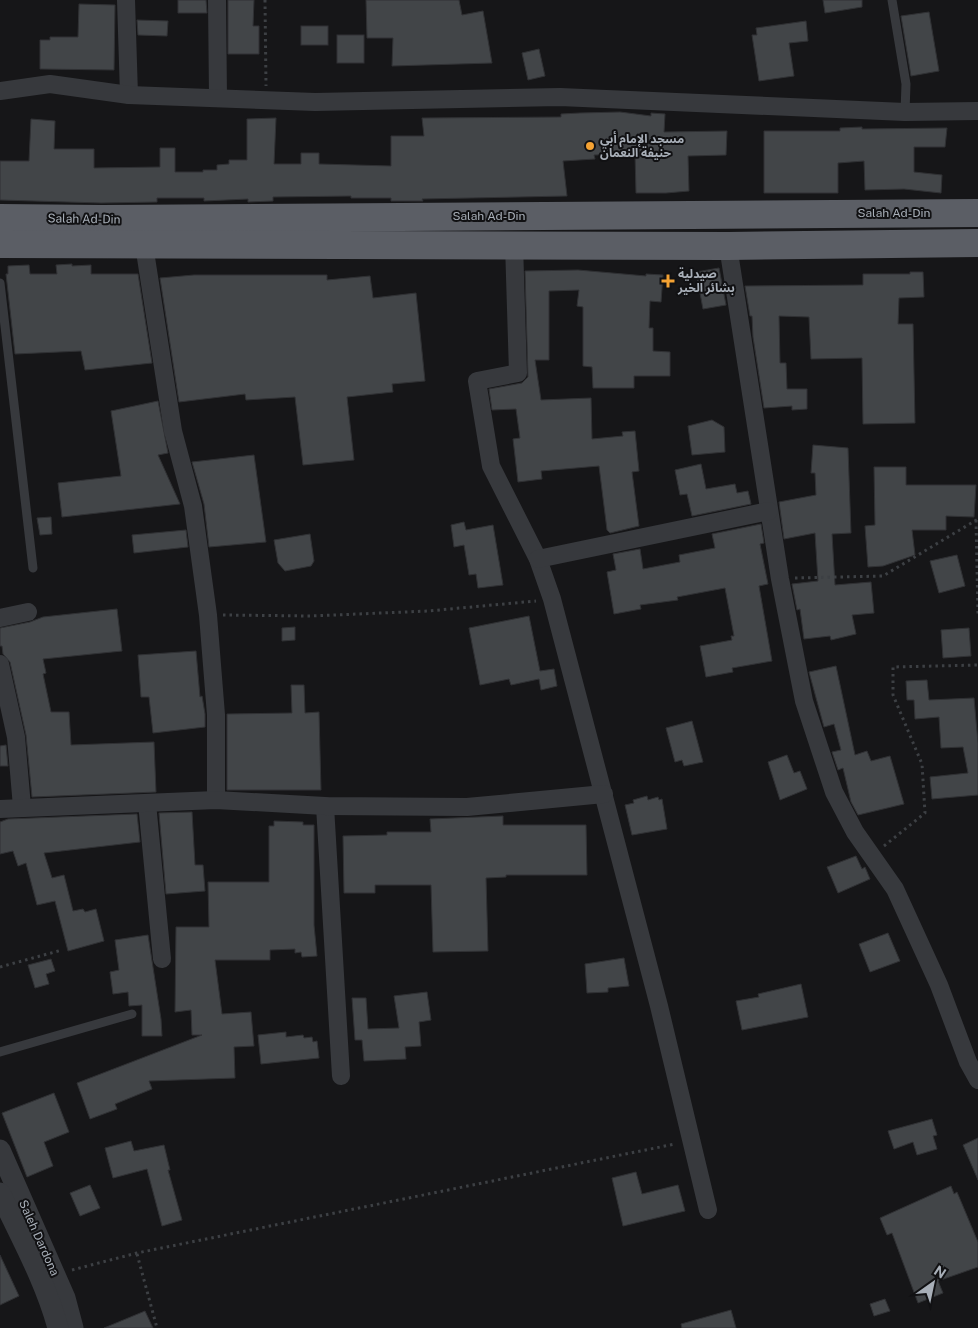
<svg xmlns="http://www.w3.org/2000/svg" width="978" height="1328" viewBox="0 0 978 1328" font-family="'Public Sans','Noto Sans Arabic',sans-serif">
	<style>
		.building { fill: #424548; stroke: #303134 }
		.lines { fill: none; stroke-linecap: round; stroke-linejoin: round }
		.path { stroke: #3d4044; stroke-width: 3; stroke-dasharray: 2.5 4; stroke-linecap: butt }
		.service { stroke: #37393d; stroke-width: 9 }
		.minor { stroke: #37393d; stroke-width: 18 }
		.tertiary { stroke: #37393d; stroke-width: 21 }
		.trunk { stroke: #5b5e65; stroke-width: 28 }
		.poi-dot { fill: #f4a233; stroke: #111113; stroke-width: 2 }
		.labels { text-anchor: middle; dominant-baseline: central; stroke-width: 4; stroke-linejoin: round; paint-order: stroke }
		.poi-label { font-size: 12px; font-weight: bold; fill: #a8afb8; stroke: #111113; text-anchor: start }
		.street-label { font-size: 12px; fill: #a8afb8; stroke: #111113 }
	</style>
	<rect width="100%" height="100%" fill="#161618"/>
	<g class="building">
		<path d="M178,0H206L207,13H178Z"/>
		<path d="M228,0H254L253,26H259V54H228Z"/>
		<path d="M366,0H459L462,15L483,11L492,63L392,66L393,38H367Z"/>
		<path d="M823,0H862V7L825,13Z"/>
		<path d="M79,4L115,5L114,70L40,69V40H50V37H78Z"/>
		<path d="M929,12L939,71L911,76L901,16Z"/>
		<path d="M137,20L168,21L167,36L138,35Z"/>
		<path d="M806,21L808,41L789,43L794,76L759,81L752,35H757L756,28Z"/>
		<rect x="301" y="26" width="27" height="19"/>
		<rect x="337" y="35" width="27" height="28"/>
		<path d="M539,49L545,76L528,80L522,53Z"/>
		<path d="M620,112L651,116V113L665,114L664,132L727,131L726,155L688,156L689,191L666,193H636L635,154L594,155L595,159L563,161L567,196L422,199L423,201H391V198H351V196L273,197V201L248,202V199L204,201V198H157V202L101,203L0,200V161H29L31,119L55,121L54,149H94V168L160,167V148H175V172H203V170H217V165L229,164V160H247V119L276,118L274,164H301V153H319V164L391,166V136H424L422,118L561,117V114L580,113Z"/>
		<path d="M862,127V129L947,128L945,147H914V172L942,175L941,193L904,189L865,190L864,161L838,163V193H764V131H840V128Z"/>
		<path d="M72,264V266L91,265V274H138L152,363L85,370L81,351L15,354L6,274H8V266L29,265L30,274H57L56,265Z"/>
		<path d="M719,268L726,305L703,309L696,272Z"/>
		<path d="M578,270L646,276V274L663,275L661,302L650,301L649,328H653V351L670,352V376H634V388H593L592,367L583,366V307L577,306L579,290L549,291V360H535L541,400L591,398L592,439L623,436L622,432L635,431L639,471L632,472L639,526L610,533L607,530L599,466L541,471L542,479L518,482L513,439L520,438L516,409L492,410L489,389L522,383L528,377L525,271Z"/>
		<path d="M910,272H923L924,297L899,298L898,324H913L915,423L863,424L862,358L811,359L809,317L779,316L780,363H786L787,389H807V409L792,410V406L764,408L753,337L752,316H750L745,286L863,285V274H910Z"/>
		<path d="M194,275H327V280L370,276L373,298L416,293L425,381L392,384L393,392L347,397L354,460L303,465L295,397L246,400L245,394L179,402L160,278Z"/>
		<path d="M158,401L168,453L158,455L180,504L62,517L58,483L121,476L111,411Z"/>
		<path d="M712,420L724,427L725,452L692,455L688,426Z"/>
		<path d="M813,445L848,448L851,533L832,534L835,585L871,582L874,613L852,615L856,634L831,640L830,636L804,639L800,609L797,610L792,584L818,581L815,533L784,539L779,502L816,495L815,473H811Z"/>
		<path d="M254,455L266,542L209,547L204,504L192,462Z"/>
		<path d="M701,464L706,489L735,484L737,493L748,491L751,504L692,516L687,494L680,495L675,470Z"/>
		<path d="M874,467H906V485H976L974,517L946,516V530H912L915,555L883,566L868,567L865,526L875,525Z"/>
		<path d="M51,517L52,534L40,535L37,518Z"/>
		<path d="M464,522L466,530L493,525L503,585L478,588L476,574L469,575L464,545L454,547L451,525Z"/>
		<path d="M761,524L764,543L760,544L768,584L759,586L772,661L732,668L733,672L706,677L700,646L732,640L731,636H734L725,588L677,597L678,600L640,605L641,609L614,614L607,572L616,570L613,554L640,549L643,569L680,562L679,555L715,548L712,534Z"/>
		<path d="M186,530L188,547L134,553L132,535Z"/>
		<path d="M310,534L314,561L311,566L285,571L278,563L274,540Z"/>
		<path d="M957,555L965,586L939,593L930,561Z"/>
		<path d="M117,609L122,651L43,659L46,673L43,674L51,712H69L71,745L154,742L156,792L32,797L26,735L10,662L3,654L2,646H0V628L30,622L43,617Z"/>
		<path d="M529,616L540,671L554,669L557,686L541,690L539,679L511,685L509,679L480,685L469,628Z"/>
		<path d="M295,627V640L282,641V628Z"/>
		<path d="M969,628L971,656L943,658L941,630Z"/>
		<path d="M196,651L200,697L202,696L205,714V727L153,733L149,697H141L138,655Z"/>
		<path d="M836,666L855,755L867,751L871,761L890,756L904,804L858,815L851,802L843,768L838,770L832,752L841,750L834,724L824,727L809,672Z"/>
		<path d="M927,680L929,700L974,698L978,743V795L932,799L930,777L968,773L963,747L941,748L939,717L915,719L914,700H907L906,681Z"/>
		<path d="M291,685H304L305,713L319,712L321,790H227V714L292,713Z"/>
		<path d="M692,721L703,762L684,766L682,760L675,762L666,728Z"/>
		<path d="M6,745L8,766H0V746Z"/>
		<path d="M787,755L794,773L800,771L807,789L780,800L768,762Z"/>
		<path d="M647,796L648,800L658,797L659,800L662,799L667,829L632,835L625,805L634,803L633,800Z"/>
		<path d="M192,812L195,865H203L205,891L166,894L159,813Z"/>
		<path d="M137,814L140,842L44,853L52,878L64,875L73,911L83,909L85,912L96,909L104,941L68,951L55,901L37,905L26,863L18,866L13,851L0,854V822L8,819Z"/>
		<path d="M503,816V825H586L587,875H506V877L486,878L488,951L433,952L431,885H375V893H344L343,836L387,835V832H431L430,819Z"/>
		<path d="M274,821L303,822V825H314V925L317,956L302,957L301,952L295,953V949L270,950V960H215L222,1014L251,1012L254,1046L234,1047L235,1078L149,1081L152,1089L115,1104L117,1109L90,1119L77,1083L202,1035H192L191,1010L175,1012L176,927H209L208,882H269V826H274Z"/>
		<path d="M856,856L862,869L865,867L870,879L838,893L827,867Z"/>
		<path d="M888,933L900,961L870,972L859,944Z"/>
		<path d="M148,935L161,1019L162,1036H142V1005L129,1006L128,992L113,994L110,972L119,970L115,940Z"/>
		<path d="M624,958L629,986L608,988V992L587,993L585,964Z"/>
		<path d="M51,959L55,971L46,974L49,984L35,988L28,965Z"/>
		<path d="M801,984L808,1017L742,1030L736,1001L759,997L758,994Z"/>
		<path d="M427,992L431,1020L419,1022L421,1046L405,1047L406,1059L364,1061L362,1040H355L352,998H366L368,1029L399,1028L394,996Z"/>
		<path d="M286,1032V1037L303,1035L304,1038L312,1037L313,1042L317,1041L319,1058L261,1064L258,1035Z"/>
		<path d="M54,1093L69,1132L44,1142L53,1166L27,1177L2,1113Z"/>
		<path d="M932,1119L937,1135L933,1136L937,1149L917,1155L913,1142L894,1149L888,1131Z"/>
		<path d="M978,1138V1180L963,1145Z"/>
		<path d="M131,1141L134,1151L164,1145L170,1170H168L182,1220L162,1226L147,1169L113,1178L105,1148Z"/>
		<path d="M636,1172L642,1194L678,1185L685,1211L623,1226L612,1178Z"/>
		<path d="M90,1185L100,1208L80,1216L70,1193Z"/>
		<path d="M951,1186L954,1194L957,1192L978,1242V1267L938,1281L943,1293L918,1303L892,1233L887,1235L880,1218Z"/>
		<path d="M0,1255L19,1296L0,1305Z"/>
		<path d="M885,1299L890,1311L874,1316L870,1304Z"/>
		<path d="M731,1310L736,1328H682L681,1324Z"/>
		<path d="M145,1311L153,1328H104Z"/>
	</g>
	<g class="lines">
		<g class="path">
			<path d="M265,0L266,86"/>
			<path d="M976,520L978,615"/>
			<path d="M795,578L883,576L978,519"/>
			<path d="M223,615L311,616L428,611L536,601"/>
			<path d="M884,846L925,813L922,764L893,695V667L978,665"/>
			<path d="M0,967L62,950"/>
			<path d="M137,1254L157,1328"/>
			<path d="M72,1270L137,1253L675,1144"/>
		</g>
		<g class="service">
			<path d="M892,0L906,84L905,112"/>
			<path d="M0,283L33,568"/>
			<path d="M0,1052L132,1014"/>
		</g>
		<g class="minor">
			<path d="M126,0L129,95"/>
			<path d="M217,0L218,97"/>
			<path d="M0,91L50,84L129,95L315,102L560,97L905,112L978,111"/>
			<path d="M514,244L518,373L477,381L491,466L538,559L552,599L659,1006L708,1210"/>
			<path d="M144,245L173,431L193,506L208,615L216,715V800"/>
			<path d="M728,246L780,579L804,701L834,792L855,832L895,889L939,985L968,1062L978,1080"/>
			<path d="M538,559L769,511"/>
			<path d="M0,618L28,612"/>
			<path d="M0,664L16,737L22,807"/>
			<path d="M147,803L162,959"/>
			<path d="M325,806L341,1076"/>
			<path d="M0,809L216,800L325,806L467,807L604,794"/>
		</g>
		<g class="tertiary">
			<path d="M0,1150L65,1298L73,1328"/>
			<path d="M0,1193C21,1238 45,1280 58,1328"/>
		</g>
		<g class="trunk">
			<path d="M0,218L103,219L978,213"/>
			<path d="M0,244L728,246L978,243"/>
		</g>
	</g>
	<g class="poi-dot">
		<circle cx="590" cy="146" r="5"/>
		<path d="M665.5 273.5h5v5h5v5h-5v5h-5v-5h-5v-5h5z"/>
	</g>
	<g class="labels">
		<g class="poi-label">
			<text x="600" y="139">مسجد الإمام أبي<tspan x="600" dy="14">حنيفة النعمان</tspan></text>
			<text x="678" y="274">صيدلية<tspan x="678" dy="14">بشائر الخير</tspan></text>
		</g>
		<g class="street-label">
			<text x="894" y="213">Salah Ad-Din</text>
			<text x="489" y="216">Salah Ad-Din</text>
			<text transform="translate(84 219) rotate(1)">Salah Ad-Din</text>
			<text transform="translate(39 1238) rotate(66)">Saleh Dardona</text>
		</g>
	</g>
	<g transform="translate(933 1283) rotate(33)" stroke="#111113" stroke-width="4" paint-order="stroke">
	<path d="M0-4L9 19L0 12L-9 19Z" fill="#a8afb8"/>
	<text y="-8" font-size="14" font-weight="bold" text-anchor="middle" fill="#a8afb8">N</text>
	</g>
</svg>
